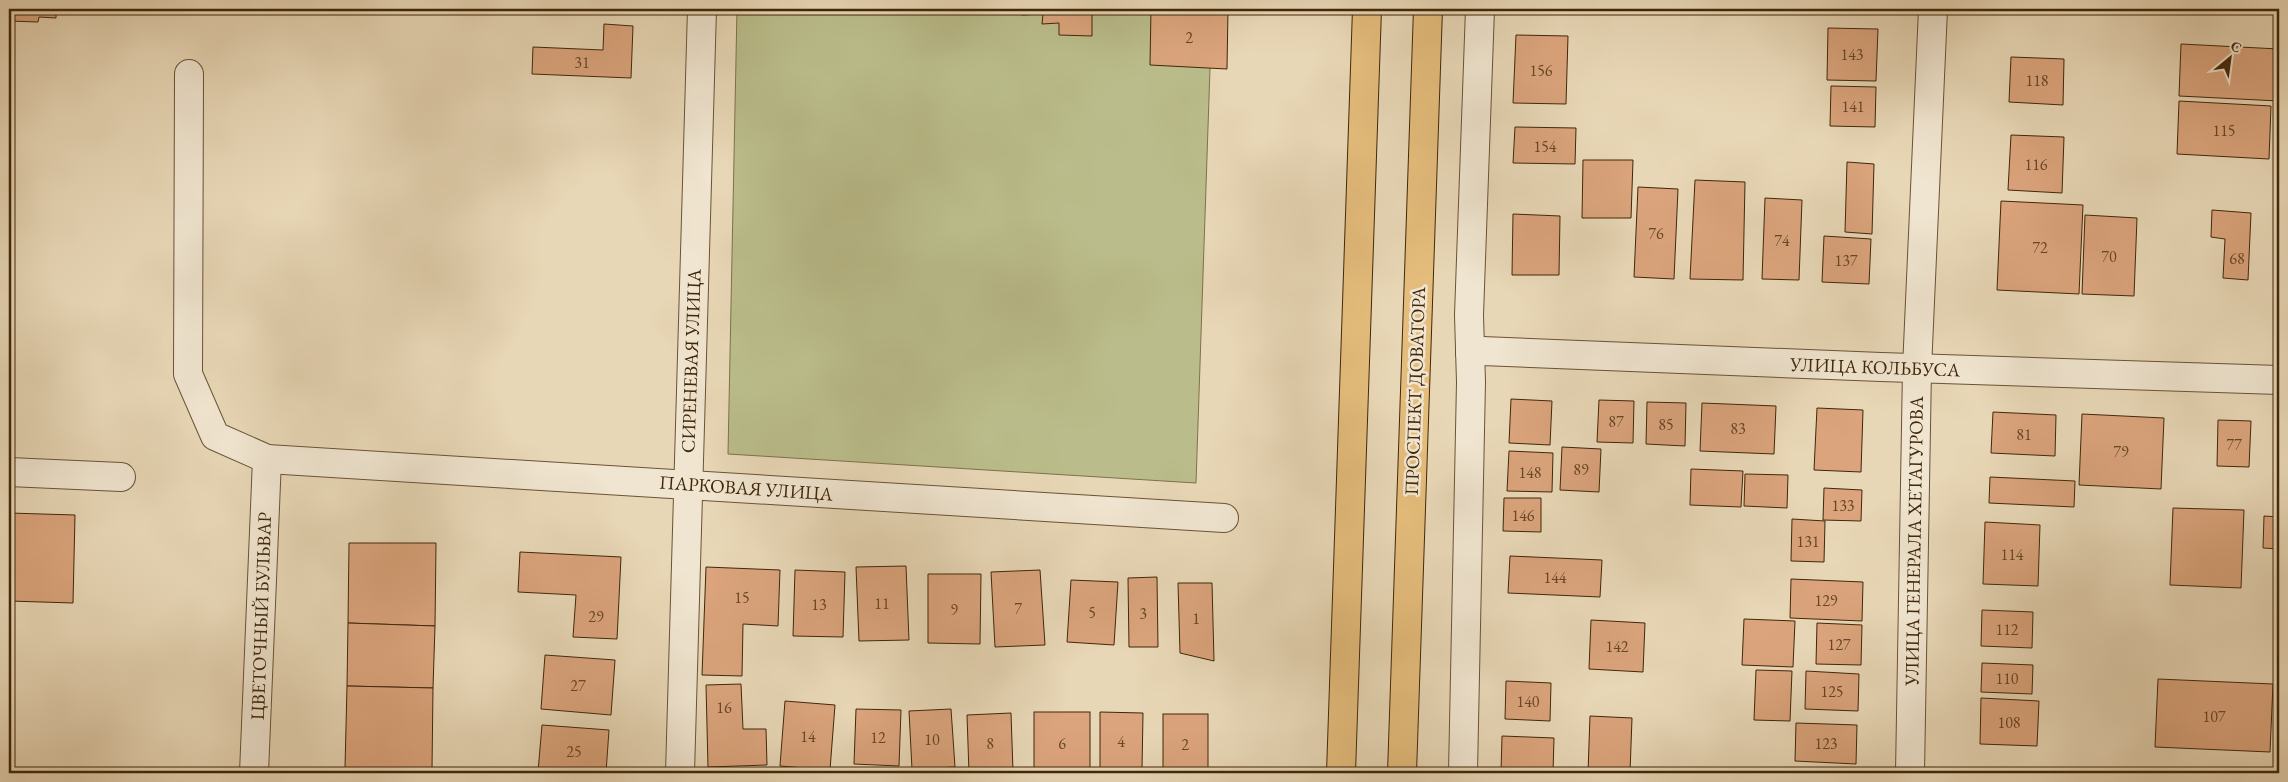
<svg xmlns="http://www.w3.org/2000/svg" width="2288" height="782" viewBox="0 0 2288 782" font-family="'EB Garamond',serif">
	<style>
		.green { fill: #babd8b; stroke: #7d724a }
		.building { fill: #dba47c; stroke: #402709 }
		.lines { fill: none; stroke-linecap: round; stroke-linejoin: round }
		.minor-casing { stroke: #6a5334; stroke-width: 30 }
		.major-casing { stroke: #402709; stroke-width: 30 }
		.minor { stroke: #f0e5d0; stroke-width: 28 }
		.major { stroke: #e4bc7b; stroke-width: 28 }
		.labels { text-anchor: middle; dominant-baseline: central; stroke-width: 5; stroke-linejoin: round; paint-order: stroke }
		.number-label { font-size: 16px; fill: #674626 }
		.street-label { font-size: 19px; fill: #402709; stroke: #f0e5d0 }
	</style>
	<rect width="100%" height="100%" fill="#e8d7b6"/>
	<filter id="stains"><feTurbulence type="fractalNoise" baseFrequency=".004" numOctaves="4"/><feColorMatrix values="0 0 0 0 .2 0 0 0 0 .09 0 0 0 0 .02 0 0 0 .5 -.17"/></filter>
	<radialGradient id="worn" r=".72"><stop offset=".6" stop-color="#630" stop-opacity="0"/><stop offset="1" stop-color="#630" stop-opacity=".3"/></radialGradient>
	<path class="green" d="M737,9H1212L1196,483L728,454Z"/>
	<g class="building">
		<path d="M9,9H74L73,13L56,12V18L39,17L38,22L9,21Z"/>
		<path d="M1022,9H1092V36L1059,35V23L1042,24L1043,14L1022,15Z"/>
		<path d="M1151,9H1228L1227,69L1150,65Z"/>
		<path d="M1806,9H1876V13L1806,12Z"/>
		<path d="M2011,9H2062V11Z"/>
		<path d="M604,24L633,26L631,78L532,74L533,47L603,50Z"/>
		<path d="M1828,28L1878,29L1876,81L1827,80Z"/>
		<path d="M1516,35L1568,36L1566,104L1513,103Z"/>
		<path d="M2181,44L2279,49V101L2179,96Z"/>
		<path d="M2011,57L2064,59L2063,105L2009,102Z"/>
		<path d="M1831,86L1876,87L1875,127L1830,126Z"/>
		<path d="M2179,101L2271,106L2269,159L2177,154Z"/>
		<path d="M1515,127L1576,128L1575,164L1513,163Z"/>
		<path d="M2011,135L2064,137L2062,193L2008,190Z"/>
		<path d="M1583,160H1633L1631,218H1582Z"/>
		<path d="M1847,162L1874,164L1872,234L1845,232Z"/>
		<path d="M1695,180L1745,182L1743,280L1690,279Z"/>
		<path d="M1638,187L1678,189L1674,279L1634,277Z"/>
		<path d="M1765,198L1802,200L1799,280L1762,279Z"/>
		<path d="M2001,201L2083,205L2079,294L1997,290Z"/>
		<path d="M2212,210L2251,213L2248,280L2223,278L2225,239L2211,237Z"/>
		<path d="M1513,214L1560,216L1559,275H1512Z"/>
		<path d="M2085,215L2137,218L2134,296L2082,294Z"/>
		<path d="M1824,236L1871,239L1869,284L1822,282Z"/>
		<path d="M1511,399L1552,401L1550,445L1509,443Z"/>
		<path d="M1599,400L1634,401L1633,443L1597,442Z"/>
		<path d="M1647,402L1686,403L1685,446L1646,444Z"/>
		<path d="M1702,403L1776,406L1774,454L1700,451Z"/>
		<path d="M1817,408L1863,410L1861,472L1814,470Z"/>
		<path d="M1993,412L2056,415L2055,456L1991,453Z"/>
		<path d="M2082,414L2164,418L2161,489L2079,485Z"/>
		<path d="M2218,420L2251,421L2249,467L2217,466Z"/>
		<path d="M1562,447L1601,449L1599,492L1560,490Z"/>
		<path d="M1509,451L1553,453L1552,492L1507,491Z"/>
		<path d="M1691,469L1743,471L1741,507L1690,505Z"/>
		<path d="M1745,474L1788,475L1787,508L1744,506Z"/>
		<path d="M1990,477L2075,481L2074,507L1989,503Z"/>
		<path d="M1824,488L1862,490L1861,521L1823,520Z"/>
		<path d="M1504,498H1541V532L1503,531Z"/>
		<path d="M2173,508L2244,510L2241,588L2170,585Z"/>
		<path d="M9,513L75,515L73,603L9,601Z"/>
		<path d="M2264,516L2279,517V549L2263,548Z"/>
		<path d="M1792,519L1825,521L1824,562L1791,561Z"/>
		<path d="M1985,522L2040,525L2038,586L1983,584Z"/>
		<path d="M349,543H436L435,626L348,623Z"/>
		<path d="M520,552L621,557L617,639L573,637L576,595L518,592Z"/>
		<path d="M1510,556L1602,560L1600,597L1508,593Z"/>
		<path d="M906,566L909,640L859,641L856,567Z"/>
		<path d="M706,567L780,570L778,626L743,624L742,676L702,675Z"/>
		<path d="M795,570L845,572L843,637L793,636Z"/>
		<path d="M1040,570L1045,645L995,647L991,572Z"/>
		<path d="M928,574H981L980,644L928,643Z"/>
		<path d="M1157,577L1158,647H1129L1128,578Z"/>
		<path d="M1791,579L1863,582L1862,621L1790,618Z"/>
		<path d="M1071,580L1118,582L1114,645L1067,642Z"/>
		<path d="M1178,583H1212L1214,661L1180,653Z"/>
		<path d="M1982,610L2033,612L2032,648L1981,646Z"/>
		<path d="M1744,619L1795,621L1793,667L1742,665Z"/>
		<path d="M1591,620L1645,623L1643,672L1589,669Z"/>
		<path d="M348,623L435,626L433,688L347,686Z"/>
		<path d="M1817,623L1862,625L1861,665L1816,664Z"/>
		<path d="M545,655L615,660L611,715L541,709Z"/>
		<path d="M1982,663L2033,665L2032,694L1981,692Z"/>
		<path d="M1756,670L1792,671L1790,721L1754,720Z"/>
		<path d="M1806,671L1859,674L1858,711L1805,709Z"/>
		<path d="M2158,679L2273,684L2270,752L2155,747Z"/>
		<path d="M1506,681L1551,683L1550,721L1505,719Z"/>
		<path d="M741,684L743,729H766L767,765L708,767L706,685Z"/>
		<path d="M347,686L433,688L432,770L345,768Z"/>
		<path d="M1981,698L2039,701L2037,746L1980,744Z"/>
		<path d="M785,701L835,705L830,770L780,766Z"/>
		<path d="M856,709L901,710L899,766L854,764Z"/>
		<path d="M951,709L955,767L912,769L909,711Z"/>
		<rect x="1034" y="712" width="56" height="61"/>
		<path d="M1100,712L1143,713L1142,770H1100Z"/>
		<path d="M1011,713L1013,771L969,773L967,715Z"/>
		<rect x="1163" y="714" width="45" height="59"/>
		<path d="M1590,716L1632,718L1630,773H1588Z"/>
		<path d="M1796,723L1857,725L1856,764L1795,761Z"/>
		<path d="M542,725L609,730L606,773L538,772Z"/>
		<path d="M1502,736L1554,738L1553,773H1501Z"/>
	</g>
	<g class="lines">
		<g class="minor-casing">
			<g id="minor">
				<path d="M189,74L188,374L215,436L267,459L1224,518"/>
				<path d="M1470,353L1482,351L1881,367L2279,380"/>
				<path d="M9,472L121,477"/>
				<path d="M254,773L267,459"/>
				<path d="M680,773L702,9"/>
				<path d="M1463,773L1471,382L1469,315L1480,9"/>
				<path d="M1910,773L1917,369L1933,9"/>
			</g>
		</g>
		<g class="major-casing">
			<g id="major">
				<path d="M1341,773L1367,9"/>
				<path d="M1402,773L1428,9"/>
			</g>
		</g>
		<use href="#minor" class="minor"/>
		<use href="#major" class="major"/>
	</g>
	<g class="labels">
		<g class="number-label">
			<text x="1189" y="37">2</text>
			<text x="1852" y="54">143</text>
			<text x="582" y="62">31</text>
			<text x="1541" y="70">156</text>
			<text x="2037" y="80">118</text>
			<text x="1853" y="106">141</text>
			<text x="2224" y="130">115</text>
			<text x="1545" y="146">154</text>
			<text x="2036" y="164">116</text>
			<text x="1656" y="233">76</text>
			<text x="1782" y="240">74</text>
			<text x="2040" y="247">72</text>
			<text x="2109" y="256">70</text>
			<text x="2237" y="258">68</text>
			<text x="1846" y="260">137</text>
			<text x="1616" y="421">87</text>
			<text x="1666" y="424">85</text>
			<text x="1738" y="428">83</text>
			<text x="2024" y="434">81</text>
			<text x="2234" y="444">77</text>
			<text x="2121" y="451">79</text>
			<text x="1581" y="469">89</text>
			<text x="1530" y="472">148</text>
			<text x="1843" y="505">133</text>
			<text x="1523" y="515">146</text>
			<text x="1808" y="541">131</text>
			<text x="2012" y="554">114</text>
			<text x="1555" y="577">144</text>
			<text x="742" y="597">15</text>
			<text x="1826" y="600">129</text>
			<text x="882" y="603">11</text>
			<text x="819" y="604">13</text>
			<text x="1018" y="608">7</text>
			<text x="954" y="609">9</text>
			<text x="1092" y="612">5</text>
			<text x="1143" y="613">3</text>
			<text x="596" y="616">29</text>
			<text x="1196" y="618">1</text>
			<text x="2007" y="629">112</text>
			<text x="1839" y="644">127</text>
			<text x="1617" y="646">142</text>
			<text x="2007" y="678">110</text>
			<text x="578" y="685">27</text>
			<text x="1832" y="691">125</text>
			<text x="1528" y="701">140</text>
			<text x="724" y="707">16</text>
			<text x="2214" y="716">107</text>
			<text x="2009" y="722">108</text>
			<text x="808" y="736">14</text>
			<text x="878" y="737">12</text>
			<text x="932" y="739">10</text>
			<text x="1121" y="741">4</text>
			<text x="990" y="743">8</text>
			<text x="1062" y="743">6</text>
			<text x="1826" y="743">123</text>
			<text x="1185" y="744">2</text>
			<text x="574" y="751">25</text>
		</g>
		<g class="street-label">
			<text transform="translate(691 361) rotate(-88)">СИРЕНЕВАЯ УЛИЦА</text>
			<text transform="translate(1875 367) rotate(2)">УЛИЦА КОЛЬБУСА</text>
			<text transform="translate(1415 391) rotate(-88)">ПРОСПЕКТ ДОВАТОРА</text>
			<text transform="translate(746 488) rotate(4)">ПАРКОВАЯ УЛИЦА</text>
			<text transform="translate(1914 541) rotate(-89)">УЛИЦА ГЕНЕРАЛА ХЕТАГУРОВА</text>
			<text transform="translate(261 616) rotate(-88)">ЦВЕТОЧНЫЙ БУЛЬВАР</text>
		</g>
	</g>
	<rect width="2288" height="782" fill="none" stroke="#e8d7b6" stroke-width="30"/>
	<rect x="10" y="10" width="2268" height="762" fill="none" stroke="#402709" stroke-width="2.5"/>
	<rect x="15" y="15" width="2258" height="752" fill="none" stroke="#402709"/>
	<g transform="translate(2230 58) rotate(29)" stroke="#f0e5d0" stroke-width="4" paint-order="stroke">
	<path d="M0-4L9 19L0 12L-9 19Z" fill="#402709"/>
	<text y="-8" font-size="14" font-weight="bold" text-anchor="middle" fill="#402709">С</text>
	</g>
	<rect width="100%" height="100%" filter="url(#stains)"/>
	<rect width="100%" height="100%" fill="url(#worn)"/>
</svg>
